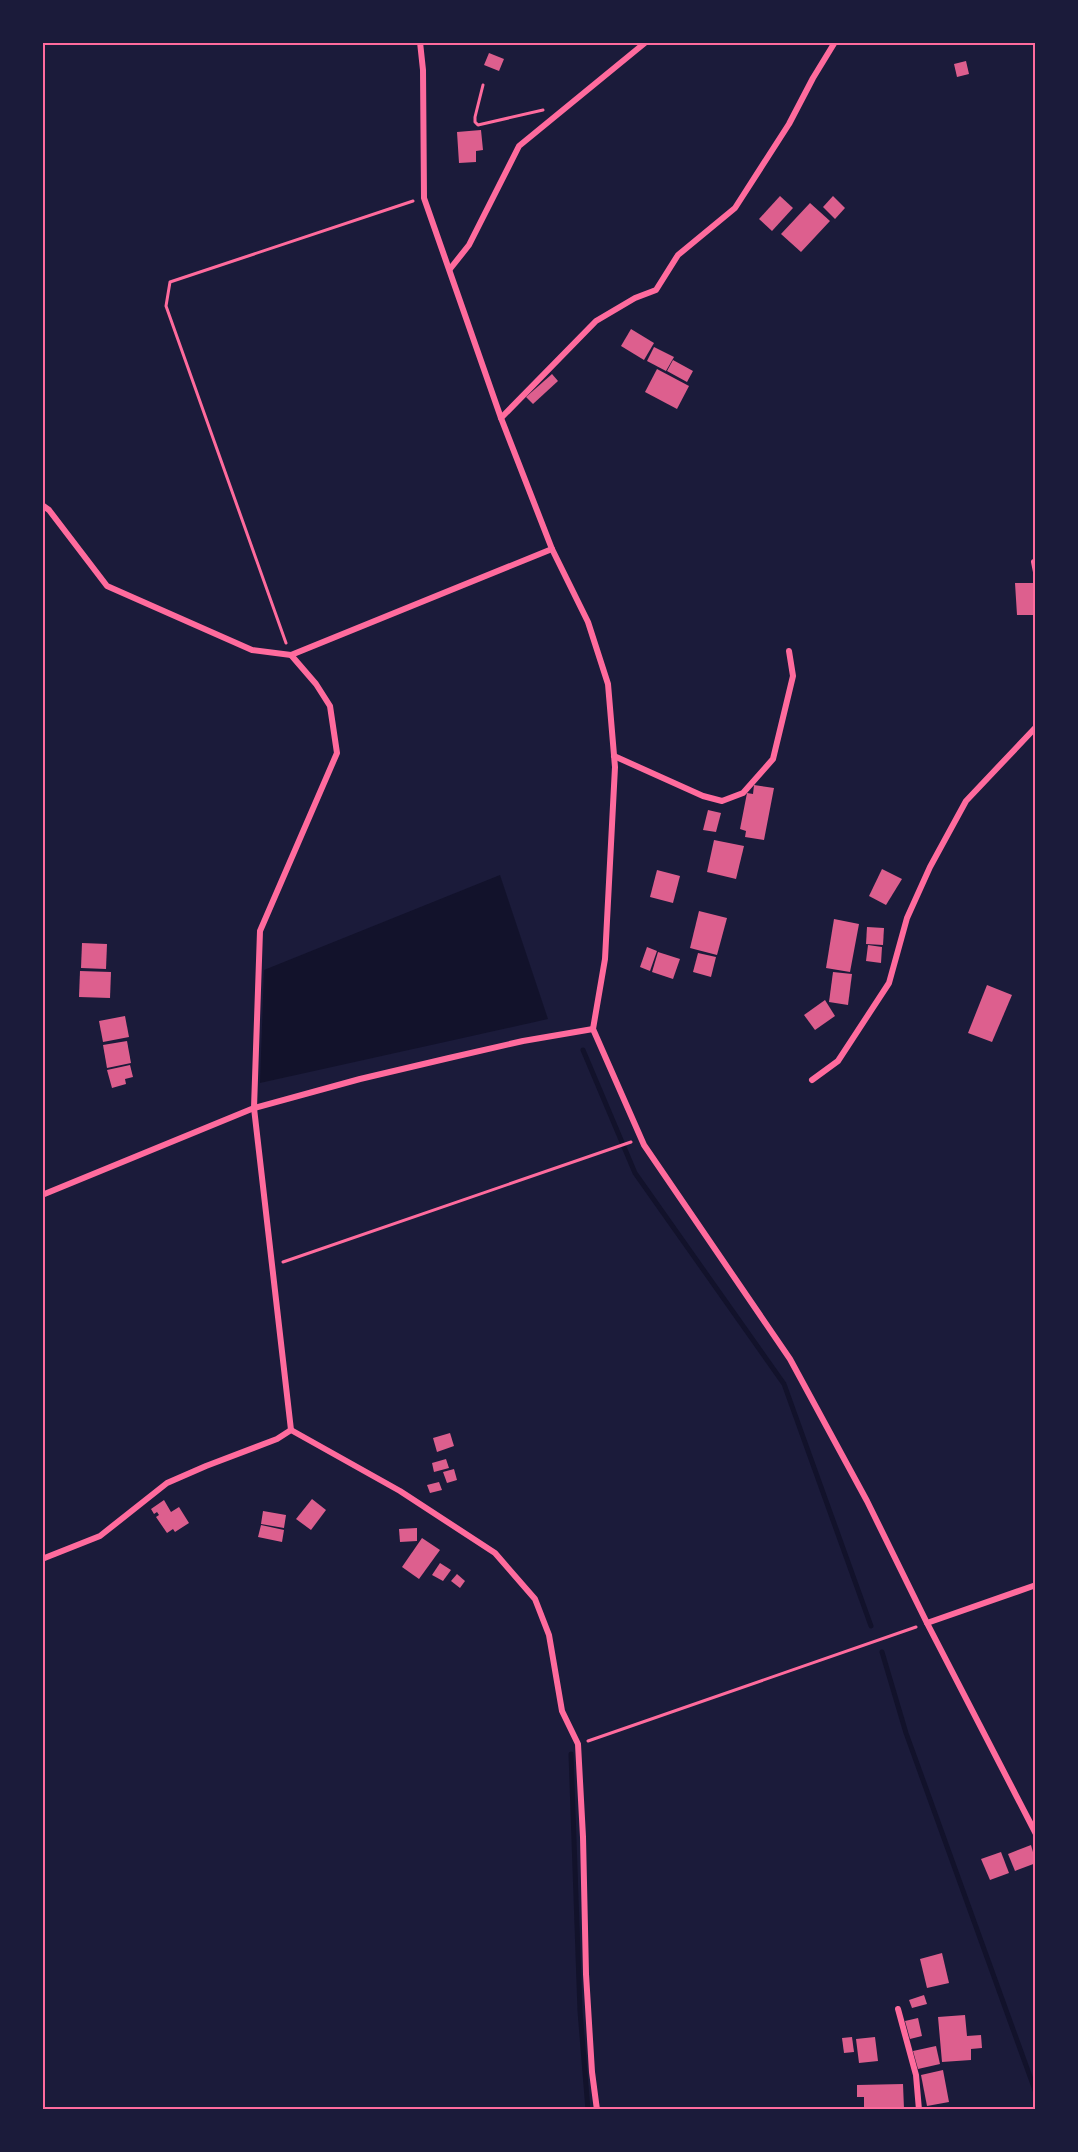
<svg xmlns="http://www.w3.org/2000/svg" width="1078" height="2152" viewBox="0 0 1078 2152" font-family="'Sofia Sans Condensed',sans-serif">
	<style>
		.water { fill: #12122b }
		.lines { fill: none; stroke-linecap: round; stroke-linejoin: round }
		.stream { stroke: #12122b; stroke-width: 5 }
		.building { fill: #dd5f8e }
		.path { stroke: #ff6b9d; stroke-width: 3 }
		.minor { stroke: #ff6b9d; stroke-width: 6 }
		.neatline { fill: none; stroke: #ff6b9d; stroke-width: 2 }
	</style>
	<rect width="100%" height="100%" fill="#1b1b3a"/>
	<path class="water" d="M500,875L548,1019L260,1083L264,970Z"/>
	<g class="lines">
		<g class="stream">
			<path d="M583,1050L635,1173L784,1384L871,1626"/>
			<path d="M882,1652L906,1733L1036,2093"/>
			<path d="M571,1754L580,2011L588,2110"/>
		</g>
	</g>
	<g class="building">
		<path d="M489,53L504,59L499,71L484,65Z"/>
		<path d="M966,61L969,74L957,77L954,64Z"/>
		<path d="M481,130L483,150L476,151V162L459,163L457,132Z"/>
		<path d="M780,196L793,208L772,231L759,219Z"/>
		<path d="M833,196L845,208L835,219L823,207Z"/>
		<path d="M810,203L830,221L801,252L781,234Z"/>
		<path d="M631,329L654,343L644,360L621,346Z"/>
		<path d="M654,347L674,357L666,371L647,361Z"/>
		<path d="M673,360L693,371L687,382L667,371Z"/>
		<path d="M657,369L689,386L677,409L645,392Z"/>
		<path d="M552,374L558,381L533,404L526,397Z"/>
		<path d="M1015,583H1033L1034,615H1017Z"/>
		<path d="M754,785L774,788L764,840L745,837L746,831L740,829L747,793L753,794Z"/>
		<path d="M708,810L721,813L716,832L703,830Z"/>
		<path d="M714,840L744,846L736,879L707,872Z"/>
		<path d="M882,869L902,879L886,905L869,896Z"/>
		<path d="M657,870L680,876L673,903L650,897Z"/>
		<path d="M699,911L727,918L717,955L690,948Z"/>
		<path d="M834,919L859,924L850,972L826,968Z"/>
		<path d="M867,927L884,928L883,945L866,944Z"/>
		<path d="M82,943L107,944L106,969L81,968Z"/>
		<path d="M868,945L882,947L881,963L866,961Z"/>
		<path d="M647,947L657,951L650,971L640,967Z"/>
		<path d="M658,952L680,959L673,979L652,972Z"/>
		<path d="M698,953L716,957L711,977L693,972Z"/>
		<path d="M80,971L111,972L110,998L79,997Z"/>
		<path d="M833,972L852,974L848,1005L829,1002Z"/>
		<path d="M987,985L1012,995L992,1042L968,1033Z"/>
		<path d="M825,1000L835,1016L815,1030L804,1015Z"/>
		<path d="M125,1016L129,1037L103,1042L99,1021Z"/>
		<path d="M127,1041L131,1063L107,1068L103,1045Z"/>
		<path d="M130,1065L133,1077L125,1079L126,1084L112,1088L107,1070Z"/>
		<path d="M450,1433L454,1446L437,1452L433,1438Z"/>
		<path d="M446,1459L449,1468L434,1472L432,1463Z"/>
		<path d="M454,1469L457,1480L447,1483L443,1472Z"/>
		<path d="M439,1482L442,1490L430,1493L427,1485Z"/>
		<path d="M312,1499L326,1510L311,1530L296,1519Z"/>
		<path d="M164,1500L171,1512L179,1507L189,1523L175,1532L173,1529L167,1533L156,1517L159,1515L157,1512L154,1514L151,1509Z"/>
		<path d="M263,1511L286,1515L284,1528L261,1524Z"/>
		<path d="M261,1525L284,1530L282,1542L258,1537Z"/>
		<path d="M417,1528V1541L400,1542L399,1529Z"/>
		<path d="M422,1538L440,1550L419,1579L402,1567Z"/>
		<path d="M440,1563L451,1570L443,1581L432,1575Z"/>
		<path d="M457,1574L465,1581L460,1588L451,1581Z"/>
		<path d="M1031,1845L1036,1863L1015,1871L1008,1854Z"/>
		<path d="M1001,1852L1009,1873L990,1880L981,1859Z"/>
		<path d="M942,1953L949,1983L927,1988L920,1959Z"/>
		<path d="M924,1995L927,2004L912,2008L909,2000Z"/>
		<path d="M965,2015L967,2036L981,2035L982,2048L971,2049V2060L942,2062L938,2017Z"/>
		<path d="M918,2018L922,2036L910,2039L905,2021Z"/>
		<path d="M852,2037L854,2052L844,2053L842,2038Z"/>
		<path d="M875,2037L878,2061L859,2063L856,2039Z"/>
		<path d="M936,2046L940,2064L918,2069L913,2051Z"/>
		<path d="M943,2070L949,2102L927,2106L921,2075Z"/>
		<path d="M903,2084L904,2109L864,2110V2097H857V2085Z"/>
	</g>
	<g class="lines">
		<g class="path">
			<path d="M483,85L475,117V122L478,125L543,110"/>
			<path d="M286,643L166,306L170,282L413,201"/>
			<path d="M283,1262L631,1142"/>
			<path d="M588,1741L916,1627"/>
		</g>
		<g class="minor">
			<path d="M420,42L423,70L424,198L501,418L552,549L588,622L608,684L615,767L605,959L593,1029L644,1145L790,1359L867,1501L927,1623L1036,1834"/>
			<path d="M450,269L469,245L519,146L646,42"/>
			<path d="M501,418L596,321L635,298L656,290L678,255L735,208L789,124L813,78L835,42"/>
			<path d="M42,505L49,510L107,586L252,650L291,655L316,684L330,706L337,753L260,931L254,1108L291,1430"/>
			<path d="M1034,562L1036,572"/>
			<path d="M291,655L552,549"/>
			<path d="M614,756L703,796L722,801L743,793L773,759L793,676L789,651"/>
			<path d="M812,1080L838,1061L889,983L907,918L930,867L966,801L1036,727"/>
			<path d="M42,1195L254,1108L360,1079L449,1058L523,1041L593,1029"/>
			<path d="M291,1430L400,1491L495,1553L535,1599L549,1635L562,1711L578,1744L583,1837L586,1974L592,2072L597,2110"/>
			<path d="M42,1559L100,1536L167,1483L206,1466L277,1439L291,1430"/>
			<path d="M927,1623L1036,1585"/>
			<path d="M898,2009L916,2075L919,2110"/>
		</g>
	</g>
	<rect width="1078" height="2152" fill="none" stroke="#1b1b3a" stroke-width="87"/>
	<rect x="44" y="44" width="990" height="2064" class="neatline"/>
</svg>
